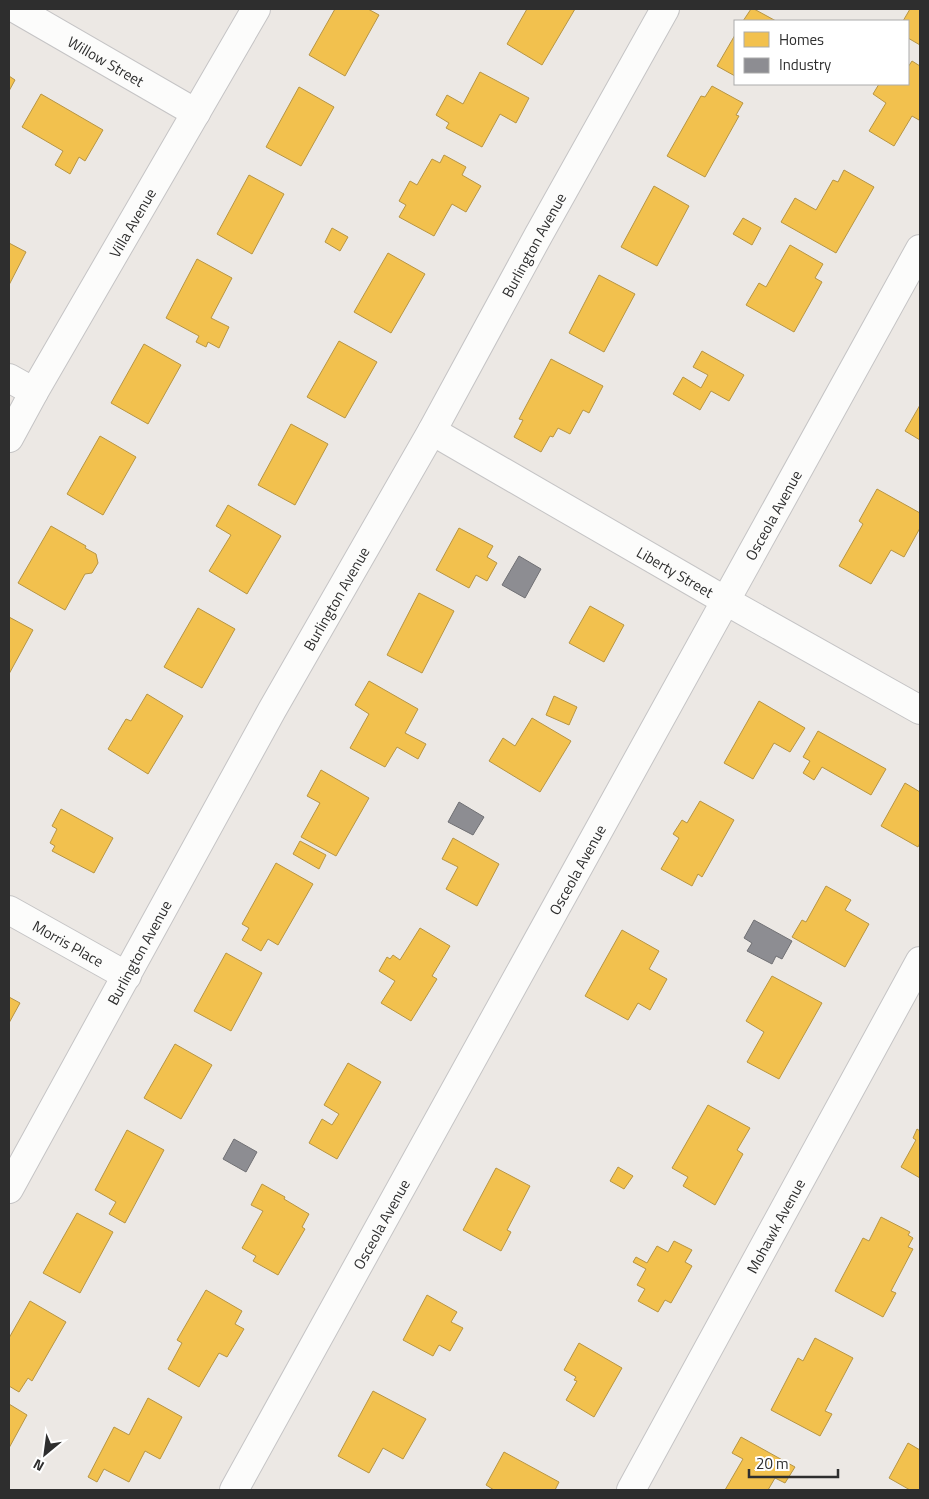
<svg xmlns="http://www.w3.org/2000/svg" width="929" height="1499" viewBox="0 0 929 1499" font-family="'Titillium Web',sans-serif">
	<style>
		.homes { fill: #f2c14e; stroke: #b79544 }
		.industry { fill: #8d8d92; stroke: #707074 }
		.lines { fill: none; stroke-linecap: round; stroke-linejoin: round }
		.minor-casing { stroke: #c5c4c5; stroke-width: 30 }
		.minor { stroke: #fcfcfb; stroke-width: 28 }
		.labels { text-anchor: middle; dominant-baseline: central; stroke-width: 5; stroke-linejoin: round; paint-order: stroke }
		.street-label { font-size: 15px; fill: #2e2e2e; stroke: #fff }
	</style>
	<rect width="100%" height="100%" fill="#ece8e4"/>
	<g class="homes">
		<path d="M335,9H368L379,15L345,76L309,55Z"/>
		<path d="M527,9H575L542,65L507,44Z"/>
		<path d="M751,9H754L776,21H743Z"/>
		<path d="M910,9H920V45L908,38V21H903Z"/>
		<path d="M735,35V76L717,66Z"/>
		<path d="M912,61L920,66V118L919,120L912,116L894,146L869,131L886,103L873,94L879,84H908V67Z"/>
		<path d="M480,72L529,98L516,123L500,114L482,147L446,128L449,123L436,115L447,95L463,104Z"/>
		<path d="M9,76L15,80L9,91Z"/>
		<path d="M712,86L743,103L736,115L739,116L705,177L667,156L701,96L705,97Z"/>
		<path d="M299,87L334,107L301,166L266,147Z"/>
		<path d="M41,94L103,130L85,161L79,157L70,174L55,165L63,151L22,127Z"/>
		<path d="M444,155L466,167L462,175L481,186L466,212L452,204L434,236L399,217L406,205L399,201L410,181L417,185L432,159L440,163Z"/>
		<path d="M844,170L874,187L836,253L781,222L795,198L816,210L833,180L838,182Z"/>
		<path d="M249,175L284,194L252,254L217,234Z"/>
		<path d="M654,186L689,206L657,266L621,247Z"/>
		<path d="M743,218L761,228L752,245L733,234Z"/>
		<path d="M332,228L348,237L340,251L325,242Z"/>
		<path d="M9,243L26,252L9,285Z"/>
		<path d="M790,245L823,264L815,278L822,282L794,332L746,305L759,283L766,287Z"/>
		<path d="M388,253L425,274L391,333L354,312Z"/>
		<path d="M197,259L232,278L211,318L229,327L219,348L208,342L206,347L196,342L199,336L166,318Z"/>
		<path d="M599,275L635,294L604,352L569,333Z"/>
		<path d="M339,341L377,362L345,418L307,397Z"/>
		<path d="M144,344L181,365L148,424L111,403Z"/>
		<path d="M702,351L744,375L729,401L711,391L700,410L673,394L683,377L701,388L708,375L693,367Z"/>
		<path d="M551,359L603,386L589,413L583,410L570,434L558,428L553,437L550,436L541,452L514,437L523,420L519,419Z"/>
		<path d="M920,405V440L905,431Z"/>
		<path d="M291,424L328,444L295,505L258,485Z"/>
		<path d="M100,436L136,457L103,515L67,494Z"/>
		<path d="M877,489L920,513V528L904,557L891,550L871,584L839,566L863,524L859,521Z"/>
		<path d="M228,505L281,536L247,594L209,571L231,535L216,526Z"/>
		<path d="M51,526L86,546L85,548L96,554L98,563L92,573L85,574L65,610L18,583Z"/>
		<path d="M459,528L493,546L487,557L497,563L487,581L476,575L469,588L436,570Z"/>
		<path d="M419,593L454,611L422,673L387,655Z"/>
		<path d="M590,606L624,625L604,662L569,643Z"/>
		<path d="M198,608L235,629L202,688L164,667Z"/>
		<path d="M9,617L33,630L9,674Z"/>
		<path d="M369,681L418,709L405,733L426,744L418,759L397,747L385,767L350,748L369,714L355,705Z"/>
		<path d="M147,694L183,716L148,774L108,749L126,719L131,721Z"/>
		<path d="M554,696L577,707L569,725L546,715Z"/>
		<path d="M759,701L805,728L790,752L774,743L753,779L724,763Z"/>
		<path d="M532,718L571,741L540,792L489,761L503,738L515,746Z"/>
		<path d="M818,731L886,769L871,795L822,767L814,780L803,773L810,761L803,757Z"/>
		<path d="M321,770L369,798L336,856L301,837L320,803L307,796Z"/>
		<path d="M905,783L920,792V843L918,847L881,826Z"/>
		<path d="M700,801L734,820L702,877L698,874L692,886L661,869L679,838L673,834L682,820L687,823Z"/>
		<path d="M61,809L113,838L94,873L52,851L55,846L50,843L57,829L52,826Z"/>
		<path d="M453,838L499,864L477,906L446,889L458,867L442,859Z"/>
		<path d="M300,841L326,855L319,869L293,854Z"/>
		<path d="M276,863L313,884L278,945L268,939L261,951L242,940L249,928L242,924Z"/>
		<path d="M826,886L851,900L845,910L869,924L845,967L792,937L802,920L806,922Z"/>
		<path d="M420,928L450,946L432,976L437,979L411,1021L381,1003L395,981L379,971L387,957L390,959L393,955L400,960Z"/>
		<path d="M622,930L659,951L649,969L667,979L650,1010L638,1003L628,1020L585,996Z"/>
		<path d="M226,953L262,973L231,1031L194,1011Z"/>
		<path d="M772,976L822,1003L779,1079L747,1062L764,1032L746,1021Z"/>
		<path d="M9,997L20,1003L9,1023Z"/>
		<path d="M175,1044L212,1065L181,1119L144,1098Z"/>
		<path d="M348,1063L381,1082L337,1159L309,1143L322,1119L332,1125L339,1114L324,1105Z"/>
		<path d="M708,1105L750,1128L737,1150L743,1154L715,1205L683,1186L688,1177L672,1168Z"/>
		<path d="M917,1129L920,1131V1178L901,1167L916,1140L913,1138Z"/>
		<path d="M127,1130L164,1150L125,1223L109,1214L116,1202L95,1190Z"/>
		<path d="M618,1167L633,1176L624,1189L610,1181Z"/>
		<path d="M496,1168L530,1186L507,1230L511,1232L501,1251L463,1230Z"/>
		<path d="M262,1184L285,1197L284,1199L309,1214L302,1227L305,1229L278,1275L253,1261L256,1256L242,1248L263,1211L251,1205Z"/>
		<path d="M77,1213L113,1232L80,1293L43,1273Z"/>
		<path d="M881,1217L910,1232L908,1235L913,1238L908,1247L913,1249L891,1291L896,1293L883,1317L835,1291L863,1238L869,1241Z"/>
		<path d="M674,1241L692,1250L685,1262L692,1266L671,1303L665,1300L658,1312L638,1301L645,1289L637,1285L646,1269L633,1262L636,1257L647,1263L657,1246L668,1252Z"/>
		<path d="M206,1290L242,1311L235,1324L244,1329L227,1357L219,1353L199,1387L168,1369L182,1343L177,1340Z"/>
		<path d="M427,1295L457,1312L451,1322L463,1328L450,1351L439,1345L433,1356L403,1340Z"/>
		<path d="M30,1301L66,1322L32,1381L28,1378L19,1392L9,1386V1338Z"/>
		<path d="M815,1338L853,1358L825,1411L832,1414L820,1436L771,1410L798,1358L803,1361Z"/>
		<path d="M579,1343L622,1368L594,1417L566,1400L577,1381L574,1380L576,1377L564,1370Z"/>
		<path d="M373,1391L426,1419L403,1459L383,1448L369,1473L338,1456Z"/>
		<path d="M148,1398L182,1417L160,1459L145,1451L129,1482L104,1469L97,1482L88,1477L114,1427L129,1435Z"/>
		<path d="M9,1404L27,1415L9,1448Z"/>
		<path d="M741,1437L795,1467L785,1483L775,1478L768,1490H725L743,1459L732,1453Z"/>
		<path d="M908,1443L920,1450V1490H910L889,1478Z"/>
		<path d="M504,1452L559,1482L555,1490H494L486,1485Z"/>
	</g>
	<g class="industry">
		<path d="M519,556L541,569L525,598L502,585Z"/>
		<path d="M459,802L484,817L473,835L448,822Z"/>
		<path d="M754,920L792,941L782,959L776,956L772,964L747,951L752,943L744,938Z"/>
		<path d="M234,1139L257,1152L246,1172L223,1159Z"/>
	</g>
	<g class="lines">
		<g class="minor-casing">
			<g id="minor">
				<path id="s1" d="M16,9L196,113"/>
				<path d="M9,378L34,392"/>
				<path id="s2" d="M432,431L726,601L920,710"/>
				<path id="s3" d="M9,438L34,392L256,9"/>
				<path id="s4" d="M9,910L127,976"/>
				<path id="s5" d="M9,1189L272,710L432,431L538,236L665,9"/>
				<path id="s6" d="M234,1490L920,249"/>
				<path id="s7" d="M631,1490L920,961"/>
			</g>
		</g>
		<use href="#minor" class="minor"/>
	</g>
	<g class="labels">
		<g class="street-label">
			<text stroke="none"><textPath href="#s1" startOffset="104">Willow Street</textPath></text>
			<text stroke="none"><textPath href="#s3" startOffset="248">Villa Avenue</textPath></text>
			<text stroke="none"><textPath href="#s5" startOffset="1080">Burlington Avenue</textPath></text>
			<text stroke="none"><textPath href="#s6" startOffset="1114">Osceola Avenue</textPath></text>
			<text stroke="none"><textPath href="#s2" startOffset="281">Liberty Street</textPath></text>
			<text stroke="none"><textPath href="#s5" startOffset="675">Burlington Avenue</textPath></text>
			<text stroke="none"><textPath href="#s6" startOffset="709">Osceola Avenue</textPath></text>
			<text stroke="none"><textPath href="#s4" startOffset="68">Morris Place</textPath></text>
			<text stroke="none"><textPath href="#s5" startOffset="270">Burlington Avenue</textPath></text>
			<text stroke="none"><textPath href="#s6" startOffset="304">Osceola Avenue</textPath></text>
			<text stroke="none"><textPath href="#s7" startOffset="301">Mohawk Avenue</textPath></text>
		</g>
	</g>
	<rect width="929" height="1499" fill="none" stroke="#2e2e2e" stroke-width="20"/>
	<rect x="734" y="20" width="175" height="65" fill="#ffffff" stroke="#ababab"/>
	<rect x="744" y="32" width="25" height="15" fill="#f2c14e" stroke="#ababab"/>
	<text x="779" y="45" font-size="15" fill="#2e2e2e">Homes</text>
	<rect x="744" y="58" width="25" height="15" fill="#8d8d92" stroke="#ababab"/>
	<text x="779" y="70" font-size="15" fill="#2e2e2e">Industry</text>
	<g transform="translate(45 1454) rotate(209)" stroke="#ffffff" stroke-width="4" paint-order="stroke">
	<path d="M0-4L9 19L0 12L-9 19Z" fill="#2e2e2e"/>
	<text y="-8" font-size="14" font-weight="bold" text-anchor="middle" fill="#2e2e2e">N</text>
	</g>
	<path d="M749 1469v8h89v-8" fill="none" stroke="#2e2e2e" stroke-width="2.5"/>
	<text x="756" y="1469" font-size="15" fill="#2e2e2e" stroke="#ffffff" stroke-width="4" paint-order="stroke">20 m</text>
</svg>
